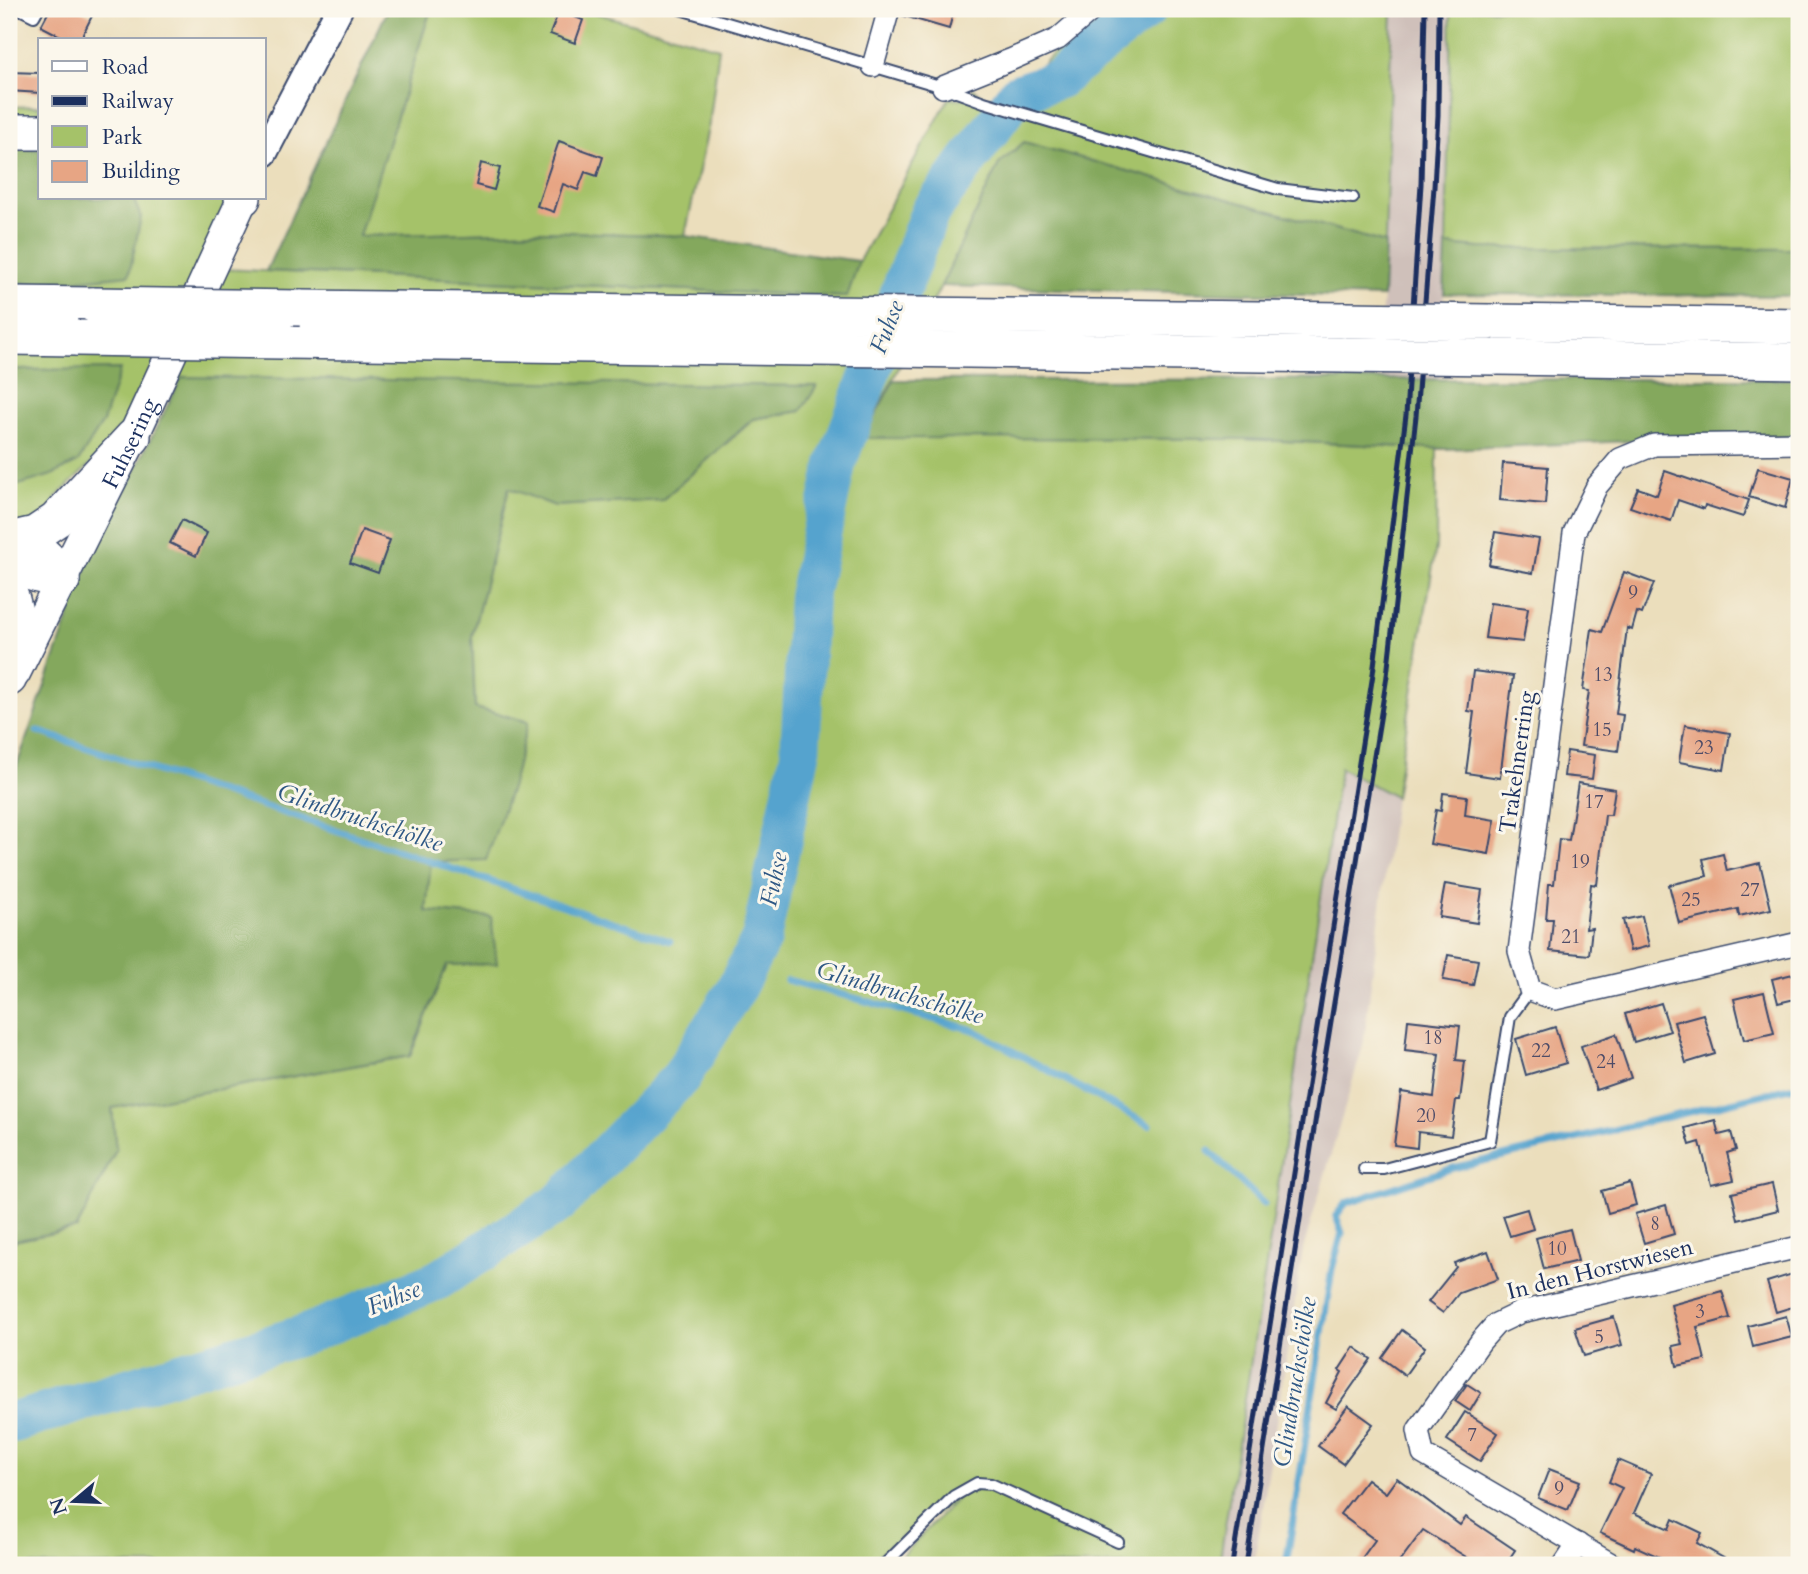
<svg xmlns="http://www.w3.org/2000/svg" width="1808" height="1574" viewBox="0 0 1808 1574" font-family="Cardo,serif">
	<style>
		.industrial { fill: #cfc0ba }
		.green { fill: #a5c269; stroke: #607864; stroke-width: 2 }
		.forest { fill: #84a85d; stroke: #506c5e; stroke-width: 2 }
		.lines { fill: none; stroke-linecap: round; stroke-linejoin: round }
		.stream { stroke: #54a3ce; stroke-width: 7 }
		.river { stroke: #54a3ce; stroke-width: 40 }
		.building { fill: #e7a584 }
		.service-casing { stroke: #3a496c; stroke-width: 14 }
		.minor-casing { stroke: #3a496c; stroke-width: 24 }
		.tertiary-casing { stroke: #3a496c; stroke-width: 30 }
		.secondary-casing { stroke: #3a496c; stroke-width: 33 }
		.trunk-casing { stroke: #3a496c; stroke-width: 38 }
		.service { stroke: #fff; stroke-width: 10 }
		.minor { stroke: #fff; stroke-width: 21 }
		.tertiary { stroke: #fff; stroke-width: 26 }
		.secondary { stroke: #fff; stroke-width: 30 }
		.trunk { stroke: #fff; stroke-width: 35 }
		.rail { stroke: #1b2f5e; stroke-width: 5 }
		.trunk-bridge-casing { stroke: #3a496c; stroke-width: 38; stroke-linecap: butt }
		.trunk-bridge { stroke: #fff; stroke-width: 35 }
		.labels { text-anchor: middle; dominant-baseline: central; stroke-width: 6; stroke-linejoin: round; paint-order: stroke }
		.number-label { font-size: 19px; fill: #4e4c68 }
		.street-label { font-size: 23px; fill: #1b2f5e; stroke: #fbf7ec }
		.water-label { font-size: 24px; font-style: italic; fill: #2f5885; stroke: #fbf7ec }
	</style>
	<rect width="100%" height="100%" fill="#fbf7ec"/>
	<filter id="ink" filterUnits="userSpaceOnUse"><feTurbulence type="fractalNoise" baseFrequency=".0143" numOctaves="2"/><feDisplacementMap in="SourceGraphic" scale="14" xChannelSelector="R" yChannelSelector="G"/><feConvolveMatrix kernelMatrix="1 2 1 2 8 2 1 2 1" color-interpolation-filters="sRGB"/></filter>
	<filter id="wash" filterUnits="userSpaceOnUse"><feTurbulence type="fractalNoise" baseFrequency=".00686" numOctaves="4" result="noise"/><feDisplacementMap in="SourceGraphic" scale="28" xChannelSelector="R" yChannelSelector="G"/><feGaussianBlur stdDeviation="1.57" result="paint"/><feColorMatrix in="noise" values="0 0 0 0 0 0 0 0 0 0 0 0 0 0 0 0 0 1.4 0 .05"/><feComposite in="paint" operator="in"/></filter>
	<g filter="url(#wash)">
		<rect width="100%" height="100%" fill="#ebdebc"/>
		<path class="industrial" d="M1392,9H1451L1446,245L1437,449L1436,547L1395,797L1363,1046L1303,1249L1254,1565H1219L1270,1240L1357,569L1383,297Z"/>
		<g class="green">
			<path d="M431,9H581L719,48L710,119L685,236L541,231L358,236Z"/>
			<path d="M1106,9H1392L1385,243L1024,142L999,164L941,286L863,437L1243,439L1446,449H1437L1436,547L1395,797L1340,768L1270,1240L1219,1565H892L957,1499L864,1565H9V1242L77,1228L116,1150L112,1108L410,1056L447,965L426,912L430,862L527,721L475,708L472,636L509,488L555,506L662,500L754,419L801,411L182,377L57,496L9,595V107L40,106V198H250L221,269L847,297L859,261L949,98L961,99L974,89L999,112L1060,46Z"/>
			<path d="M1451,9H1799V249L1479,248L1446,245Z"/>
		</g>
		<g class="forest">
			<path d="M388,9H431L359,236L541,231L685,236L859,261L847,297L266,271Z"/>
			<path d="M1024,142L1385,243L1383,297L941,286L999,164Z"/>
			<path d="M9,149L40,150V198H133L141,217L129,275L41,284L9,282Z"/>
			<path d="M1446,245L1479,248L1799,249V296L1444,294Z"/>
			<path d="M120,369L103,422L78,462L52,475L9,488V370Z"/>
			<path d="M182,377L817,386L801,411L753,419L662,500L555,506L509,488L472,636L475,708L528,722L512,785L486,860L431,862L426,911L491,917L497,964L447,965L410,1056L112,1108L116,1150L77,1228L9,1242V788L89,560Z"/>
			<path d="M1799,379V437L1655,440L1446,449L1243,439L863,438L894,380Z"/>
		</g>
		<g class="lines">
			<g class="stream">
				<path d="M37,731L670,941"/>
				<path d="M787,980L974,1030L1149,1125"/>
				<path d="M1209,1151L1264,1204"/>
				<path d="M1336,1216L1346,1203L1453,1168L1799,1086"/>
				<path d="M1286,1565L1332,1269L1342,1233L1336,1216"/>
			</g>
			<path class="river" d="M9,1424L306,1334L438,1280L558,1204L681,1077L734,992L761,939L800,754L808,597L836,464L930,212L1017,94L1059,79L1147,9"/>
		</g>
		<g id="blocks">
			<g class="building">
				<path d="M50,9H78L92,16L80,40H68L41,26Z"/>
				<path d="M902,9H954L949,29L901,15Z"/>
				<path d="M559,11L583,20L575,43L550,34Z"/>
				<path d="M9,72L40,73V93L9,91Z"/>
				<path d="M559,141L603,157L597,176L585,172L578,190L563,184L554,212L537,206Z"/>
				<path d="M481,163L500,168L494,190L476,185Z"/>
				<path d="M1503,463L1548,467L1545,504L1500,500Z"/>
				<path d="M1758,468L1793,478L1785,508L1749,497Z"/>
				<path d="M1665,471L1749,500L1743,517L1705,505L1704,509L1678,500L1671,521L1630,507L1638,488L1657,495Z"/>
				<path d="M182,520L207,533L196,556L170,543Z"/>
				<path d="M362,530L390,540L378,573L350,563Z"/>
				<path d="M1495,532L1539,539L1533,573L1489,565Z"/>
				<path d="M1624,572L1654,583L1642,614L1637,612L1632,630L1627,628L1616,714L1623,715L1618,751L1581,746L1589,691L1583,690L1592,629L1602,632Z"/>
				<path d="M1490,603L1528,608L1523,642L1485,638Z"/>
				<path d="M1473,671L1513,676L1500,778L1466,773L1474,712L1468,711Z"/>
				<path d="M1685,725L1730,733L1724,770L1679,762Z"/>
				<path d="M1567,751L1595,755L1592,779L1564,776Z"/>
				<path d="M1578,783L1615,789L1611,815H1605L1597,885L1591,884L1586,929L1592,928L1589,955L1550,951L1553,919H1546L1549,884H1554L1559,839L1569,840Z"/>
				<path d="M1443,793L1467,796L1465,815L1495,820L1489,854L1430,844L1436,810L1441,811Z"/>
				<path d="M1723,854L1727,871L1760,863L1771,909L1739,916L1738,909L1679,923L1669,885L1707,876L1703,859Z"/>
				<path d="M1445,884L1482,890L1477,923L1439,917Z"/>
				<path d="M1642,916L1649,946L1630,951L1623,920Z"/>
				<path d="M1448,955L1478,960L1473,985L1443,980Z"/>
				<path d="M1793,974L1799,998L1778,1003L1772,979Z"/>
				<path d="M1764,992L1774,1033L1744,1040L1734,999Z"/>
				<path d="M1661,1003L1670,1031L1634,1042L1625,1014Z"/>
				<path d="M1703,1014L1715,1054L1686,1063L1674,1022Z"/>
				<path d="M1408,1020L1460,1026L1456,1060L1465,1061L1460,1100H1456L1451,1136L1418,1132L1417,1148L1394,1145L1401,1092L1434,1097L1439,1054L1405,1050Z"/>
				<path d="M1555,1027L1566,1063L1526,1075L1516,1039Z"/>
				<path d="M1616,1034L1631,1078L1596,1090L1581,1046Z"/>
				<path d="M1715,1120L1719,1135L1731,1132L1736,1150L1727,1153L1734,1180L1711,1185L1700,1142L1690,1145L1685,1128Z"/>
				<path d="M1630,1183L1636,1205L1608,1213L1602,1191Z"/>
				<path d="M1772,1184L1778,1210L1738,1220L1732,1193Z"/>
				<path d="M1666,1205L1674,1234L1644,1243L1635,1214Z"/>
				<path d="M1527,1209L1533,1229L1510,1236L1503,1216Z"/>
				<path d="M1570,1229L1578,1261L1544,1269L1536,1238Z"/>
				<path d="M1488,1251L1498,1279L1459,1293L1443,1313L1428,1302L1456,1267L1454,1263Z"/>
				<path d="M1799,1272V1305L1776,1312L1767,1282Z"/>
				<path d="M1722,1291L1730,1318L1697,1327L1705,1360L1677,1366L1673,1346L1682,1344L1671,1305Z"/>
				<path d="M1786,1316L1792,1337L1753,1347L1748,1326Z"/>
				<path d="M1614,1317L1622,1345L1584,1356L1575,1328Z"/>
				<path d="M1402,1330L1425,1347L1405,1375L1382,1358Z"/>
				<path d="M1354,1347L1371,1359L1336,1409L1326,1403L1342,1372L1339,1370Z"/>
				<path d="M1467,1384L1481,1393L1470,1411L1455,1401Z"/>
				<path d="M1348,1406L1373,1424L1343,1464L1318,1446Z"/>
				<path d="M1465,1412L1498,1433L1480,1461L1447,1440Z"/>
				<path d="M1618,1460L1651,1474L1634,1513L1669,1529L1673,1519L1702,1533L1697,1543L1736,1565H1677L1635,1546L1634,1549L1600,1533L1622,1488L1609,1482Z"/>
				<path d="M1549,1469L1580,1481L1568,1510L1538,1498Z"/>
				<path d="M1397,1478L1460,1525L1466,1517L1515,1550L1505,1565H1479L1423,1530L1397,1565H1357L1375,1540L1340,1514L1367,1479L1386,1493Z"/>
			</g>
		</g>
	</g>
	<g filter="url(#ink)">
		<use href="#blocks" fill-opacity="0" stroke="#3a496c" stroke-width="2"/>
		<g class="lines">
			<g class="service-casing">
				<g id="service">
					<path d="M20,9L34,16L38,9"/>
					<path d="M680,9L943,87L984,102L1278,189L1353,198"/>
					<path d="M1364,1169H1384L1490,1141L1510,1017L1530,990"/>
					<path d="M884,1565L954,1496L977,1483L991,1484L1118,1542"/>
				</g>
			</g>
			<g class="minor-casing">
				<g id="minor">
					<path d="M873,66L889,9"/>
					<path d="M943,87L1010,60L1058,39L1093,9"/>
					<path d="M1799,443L1654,445L1620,459L1597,486L1574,533L1519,951L1530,990L1555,999L1799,943"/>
					<path d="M1564,1565L1578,1544"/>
					<path d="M1613,1565L1423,1454L1418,1430L1481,1341L1496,1324L1521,1312L1799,1247"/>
				</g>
			</g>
			<g class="tertiary-casing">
				<path id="tertiary" d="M264,153L339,9"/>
			</g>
			<g class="secondary-casing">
				<g id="secondary">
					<path id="s1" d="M15,673L133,437L243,198"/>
				</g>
			</g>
			<g class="trunk-casing">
				<g id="trunk">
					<path d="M9,132H40"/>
					<path d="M242,198H243"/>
					<path d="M9,304L94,305"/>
					<path d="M300,308L1346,320"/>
					<path d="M1489,322L1799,326"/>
					<path d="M9,337L77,338"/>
					<path d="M284,341L1345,355"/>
					<path d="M1494,357L1799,361"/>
					<path d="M9,540L35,534L56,520L133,437"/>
					<path d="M13,540C43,551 45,552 62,580"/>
					<path d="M9,566L38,575L62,580"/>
					<path d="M9,592C22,622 14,647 9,678"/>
				</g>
			</g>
			<use href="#service" class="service"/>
			<use href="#minor" class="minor"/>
			<use href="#tertiary" class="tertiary"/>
			<use href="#secondary" class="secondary"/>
			<use href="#trunk" class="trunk"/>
			<g class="rail">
				<path d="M1232,1565L1373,674L1406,415L1421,184L1425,9"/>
				<path d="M1246,1565L1326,1052L1387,676L1416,416L1434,187L1438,115L1439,9"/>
			</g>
			<g class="trunk-bridge-casing">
				<g id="trunk-bridge">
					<path d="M94,305L300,308"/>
					<path d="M1346,320L1489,322"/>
					<path d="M77,338L284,341"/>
					<path d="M1345,355L1494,357"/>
				</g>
			</g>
			<use href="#trunk-bridge" class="trunk-bridge"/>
		</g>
	</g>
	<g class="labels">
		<g class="number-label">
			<text x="1633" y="593">9</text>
			<text x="1603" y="675">13</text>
			<text x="1602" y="730">15</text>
			<text x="1704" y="748">23</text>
			<text x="1594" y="802">17</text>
			<text x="1580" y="862">19</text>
			<text x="1750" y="890">27</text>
			<text x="1691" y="900">25</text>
			<text x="1571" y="937">21</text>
			<text x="1433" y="1038">18</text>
			<text x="1541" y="1051">22</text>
			<text x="1606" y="1062">24</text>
			<text x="1426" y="1116">20</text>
			<text x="1655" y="1224">8</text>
			<text x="1557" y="1249">10</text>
			<text x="1700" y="1312">3</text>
			<text x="1599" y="1337">5</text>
			<text x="1472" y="1435">7</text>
			<text x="1559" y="1489">9</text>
		</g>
		<g class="street-label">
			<text stroke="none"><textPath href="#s1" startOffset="257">Fuhsering</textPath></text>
			<text transform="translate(1517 762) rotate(-82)">Trakehnerring</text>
			<text transform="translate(1600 1269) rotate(-14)">In den Horstwiesen</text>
		</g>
		<g class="water-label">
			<text transform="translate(887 327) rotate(-69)">Fuhse</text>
			<text transform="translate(360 818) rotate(18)">Glindbruchschölke</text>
			<text transform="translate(774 879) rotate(-78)">Fuhse</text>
			<text transform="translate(900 993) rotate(16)">Glindbruchschölke</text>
			<text transform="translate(394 1298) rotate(-22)">Fuhse</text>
			<text transform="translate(1295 1382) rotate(-81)">Glindbruchschölke</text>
		</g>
	</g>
	<rect width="1808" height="1574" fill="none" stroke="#fbf7ec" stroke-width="35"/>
	<rect x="38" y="38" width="228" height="161" fill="#fbf7ec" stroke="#a1a7b3" stroke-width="2"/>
	<rect x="52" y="61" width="35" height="10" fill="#ffffff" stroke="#a1a7b3" stroke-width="2"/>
	<text x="102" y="74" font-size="21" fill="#1b2f5e">Road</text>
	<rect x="52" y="96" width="35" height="10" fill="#1b2f5e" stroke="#a1a7b3" stroke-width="2"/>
	<text x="102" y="108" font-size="21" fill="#1b2f5e">Railway</text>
	<rect x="52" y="126" width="35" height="21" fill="#a5c269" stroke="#a1a7b3" stroke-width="2"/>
	<text x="102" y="144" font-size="21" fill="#1b2f5e">Park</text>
	<rect x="52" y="161" width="35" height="21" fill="#e7a584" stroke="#a1a7b3" stroke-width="2"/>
	<text x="102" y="178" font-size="21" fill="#1b2f5e">Building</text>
	<g transform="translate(74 1501) rotate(251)" stroke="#fbf7ec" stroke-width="5" paint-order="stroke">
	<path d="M0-5L12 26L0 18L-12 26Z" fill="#1b2f5e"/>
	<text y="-10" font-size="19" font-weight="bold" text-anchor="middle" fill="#1b2f5e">N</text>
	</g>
</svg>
